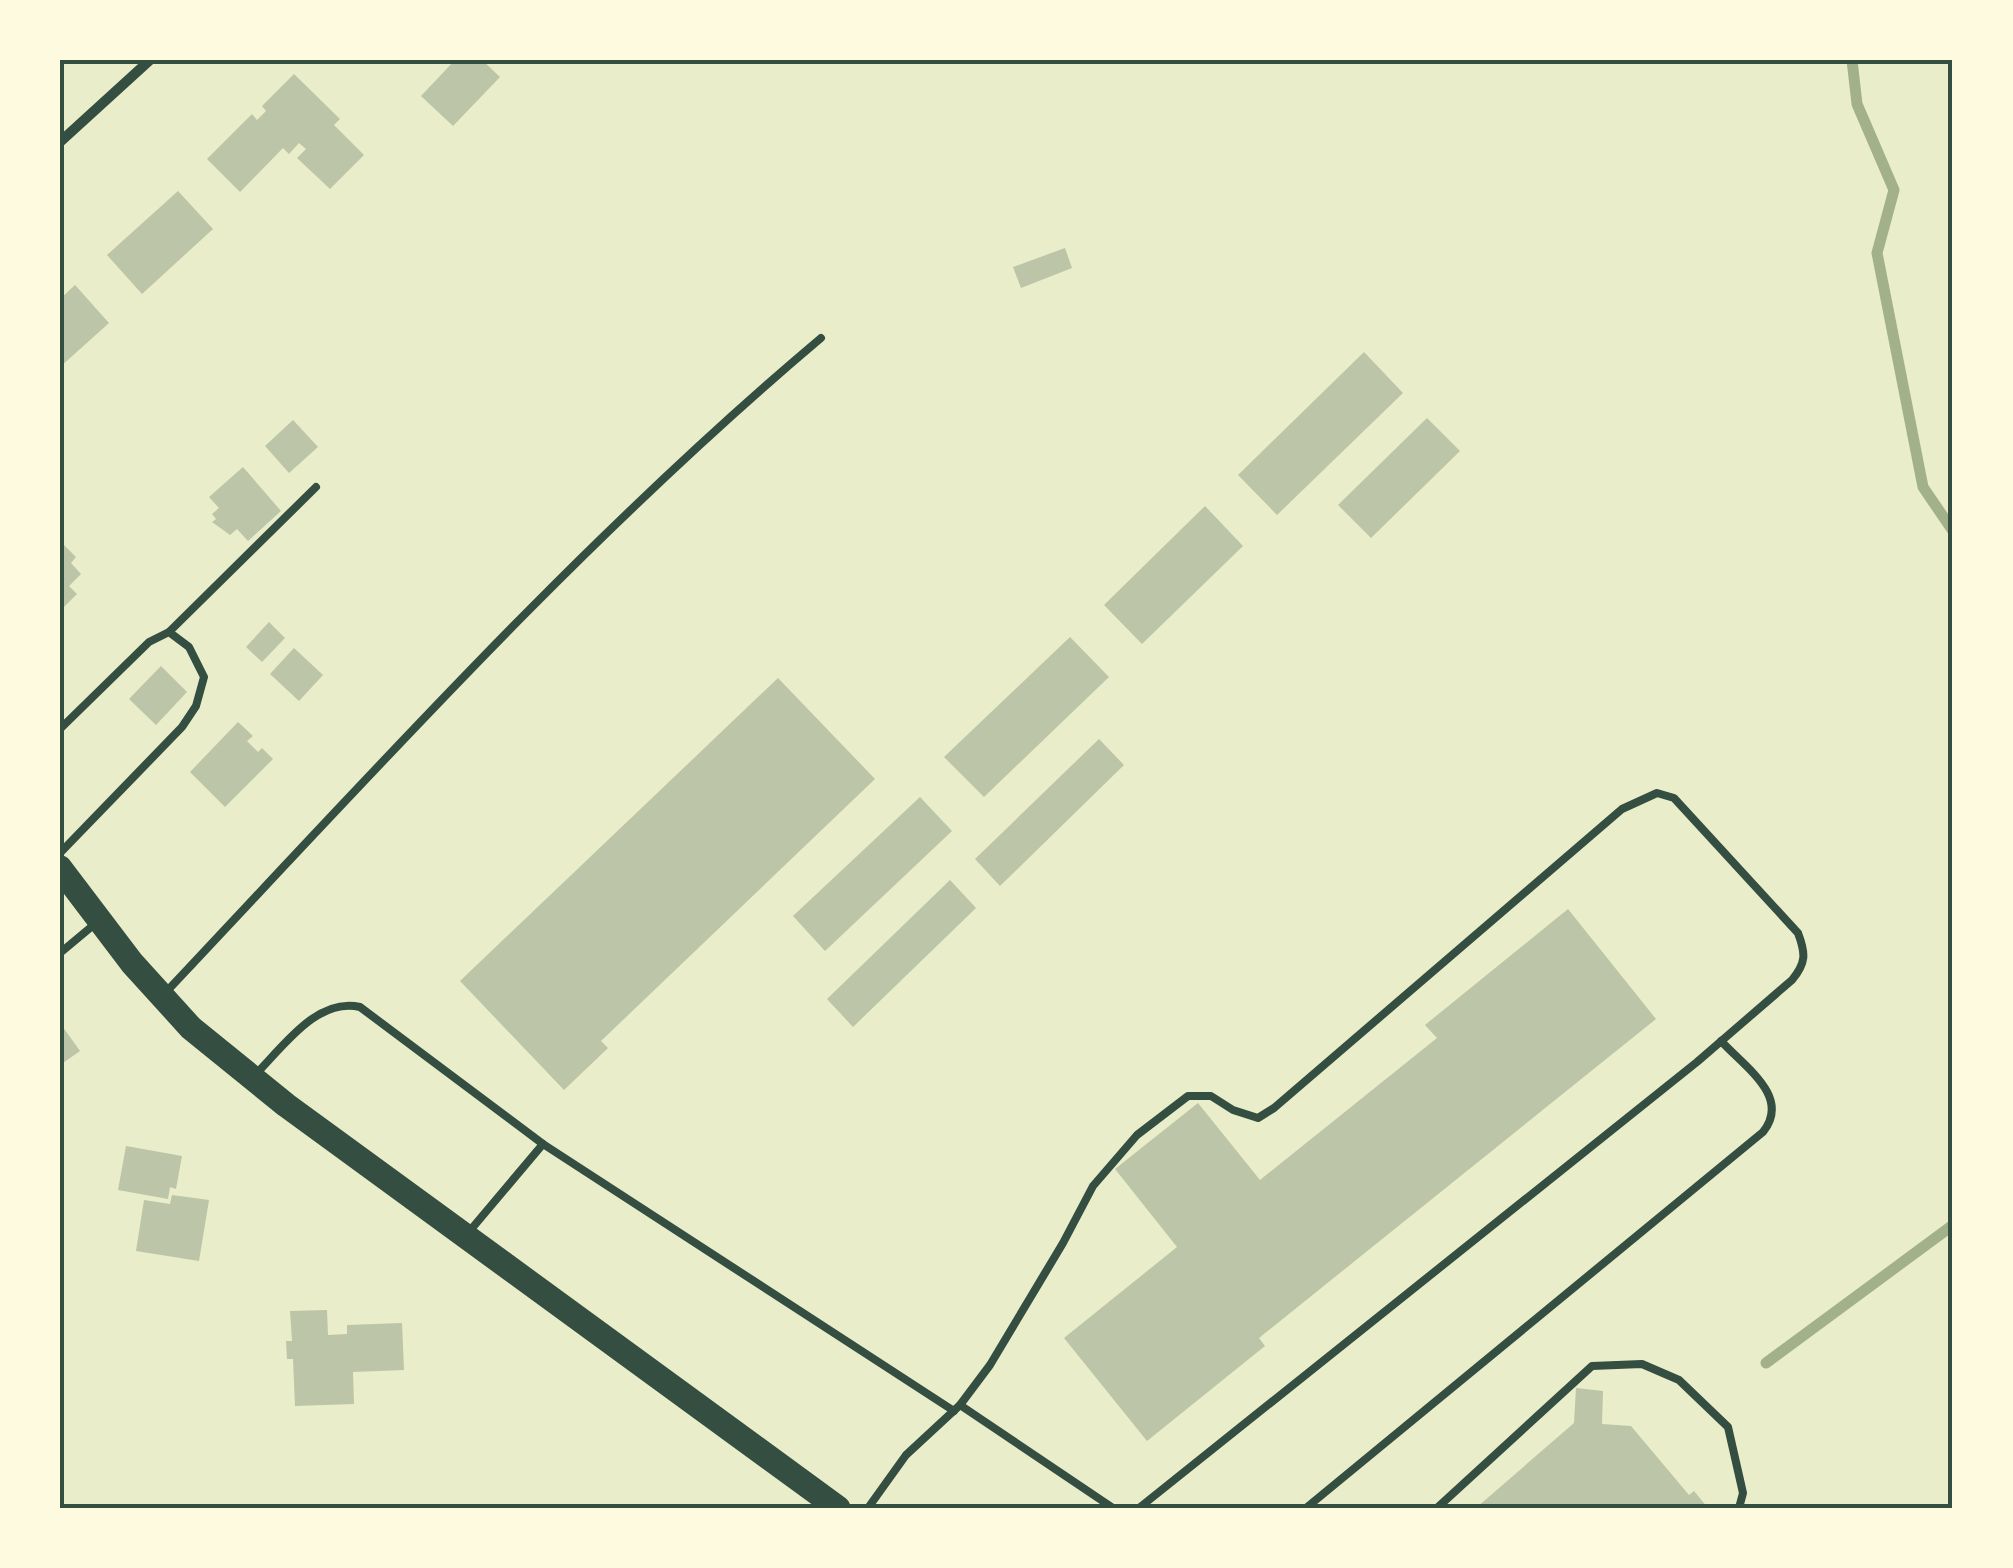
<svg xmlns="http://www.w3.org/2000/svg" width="2013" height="1568" viewBox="0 0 2013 1568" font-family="'Archivo Narrow',sans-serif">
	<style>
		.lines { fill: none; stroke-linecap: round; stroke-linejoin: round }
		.stream { stroke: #a3b18a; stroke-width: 11 }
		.building { fill: #bcc5a7 }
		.service { stroke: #344e41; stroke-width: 8 }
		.minor { stroke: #344e41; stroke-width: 10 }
		.primary { stroke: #344e41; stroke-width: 25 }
		.neatline { fill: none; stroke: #344e41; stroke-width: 4 }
	</style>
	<rect width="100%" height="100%" fill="#e9edc9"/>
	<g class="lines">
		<g class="stream">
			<path d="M1852,60L1857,104L1894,190L1877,253L1923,487L1953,531"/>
			<path d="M1766,1363L1953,1225"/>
		</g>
	</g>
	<g class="building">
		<path d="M455,60H482L500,77L453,126L421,96Z"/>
		<path d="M294,74L340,119L334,125L364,155L330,189L297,158L306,149L299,143L289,154L283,148L240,192L207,159L252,114L257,120L266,111L262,106Z"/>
		<path d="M178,191L213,229L142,294L107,255Z"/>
		<path d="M1065,248L1072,268L1021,288L1013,267Z"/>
		<path d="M75,285L109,323L60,367V299Z"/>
		<path d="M1364,352L1403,393L1277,515L1238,475Z"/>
		<path d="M1427,418L1460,451L1371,538L1338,505Z"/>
		<path d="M293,420L318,447L289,473L265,446Z"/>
		<path d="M243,467L281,511L248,541L237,529L230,535L212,522L216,519L212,514L219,508L209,497Z"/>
		<path d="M1205,506L1243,546L1142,644L1104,605Z"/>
		<path d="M60,541L76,557L71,563L81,574L69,586L77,594L60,611Z"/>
		<path d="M269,622L285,638L262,662L246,647Z"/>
		<path d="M1070,637L1109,677L984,797L944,757Z"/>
		<path d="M294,648L323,675L299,701L270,674Z"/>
		<path d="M161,666L187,692L156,725L129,699Z"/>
		<path d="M778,678L875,779L601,1041L608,1048L564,1090L460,981Z"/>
		<path d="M238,722L253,736L247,741L258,752L262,748L273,759L225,807L190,772Z"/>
		<path d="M1099,739L1124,765L1000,886L975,859Z"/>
		<path d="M920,797L952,831L825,951L793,916Z"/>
		<path d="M950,880L976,908L853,1027L827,999Z"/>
		<path d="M1568,909L1656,1019L1259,1338L1265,1346L1147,1441L1064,1338L1177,1247L1115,1169L1198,1103L1260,1180L1437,1038L1425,1025Z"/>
		<path d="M60,1023L80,1051L60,1065Z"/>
		<path d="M126,1146L182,1156L176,1189L170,1187L168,1199L118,1190Z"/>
		<path d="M172,1195L209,1200L199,1261L136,1251L144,1200L170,1204Z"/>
		<path d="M327,1310L328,1335L347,1334V1325L402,1323L404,1370L353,1372L354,1404L295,1406L293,1359H287L286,1341H292L290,1311Z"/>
		<path d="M1576,1388L1603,1391L1602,1424L1631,1426L1689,1495L1694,1491L1708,1508H1476L1574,1423Z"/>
	</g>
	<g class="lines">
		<g class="service">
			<path d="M169,632L316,487"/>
			<path d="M60,729L149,642L169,632L189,647L204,677L196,706L182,727L60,853"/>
			<path d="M60,953L96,923"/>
			<path d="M167,991C378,767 585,537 821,338"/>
			<path d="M255,1075C283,1047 317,997 360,1007L543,1144L954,1411"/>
			<path d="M468,1233L543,1144"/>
			<path d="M960,1405L1113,1508"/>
			<path d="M868,1508L906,1455L960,1405L990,1365L1063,1243L1093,1186L1137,1135L1188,1096H1211L1233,1110L1258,1118L1274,1108L1622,809L1657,793L1674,798L1798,933C1806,954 1806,963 1792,980L1697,1062L1139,1508"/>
			<path d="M1306,1508L1763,1132C1791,1097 1746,1068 1721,1041"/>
			<path d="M1437,1508L1592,1366L1642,1364L1679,1380L1728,1427L1743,1493L1739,1508"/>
		</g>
		<path class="minor" d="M60,142L150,60"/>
		<path class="primary" d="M60,868L132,963L191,1028L286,1105L838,1508"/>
	</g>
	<rect width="2013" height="1568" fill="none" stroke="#fefae0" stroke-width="125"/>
	<rect x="62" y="62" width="1888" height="1444" class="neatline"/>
</svg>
